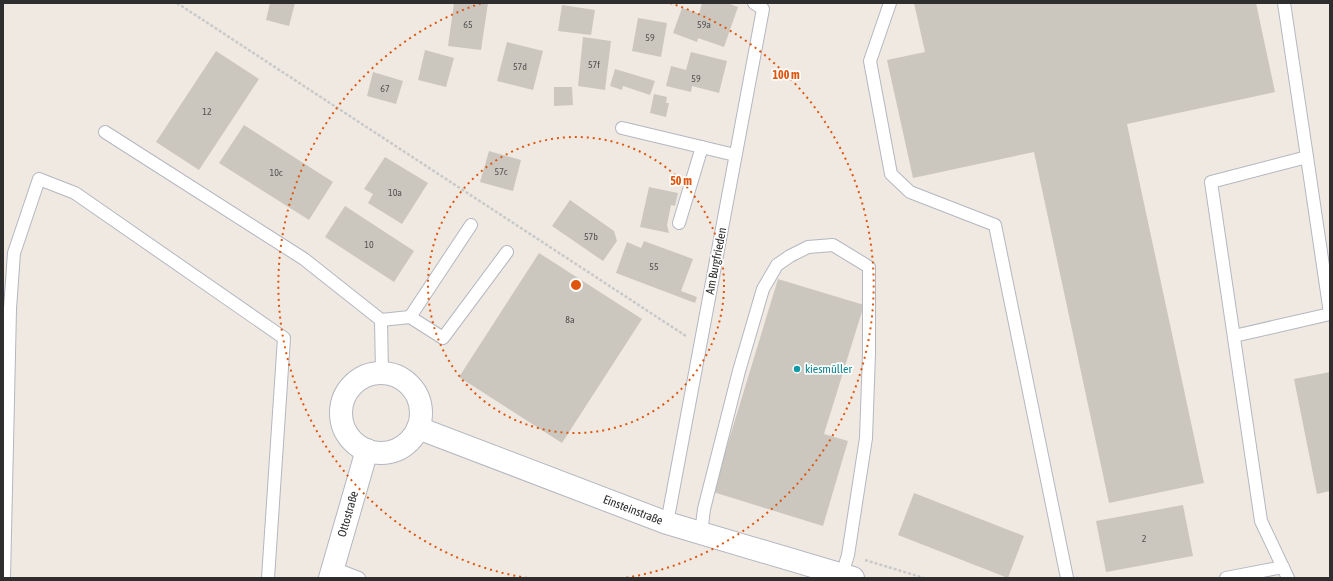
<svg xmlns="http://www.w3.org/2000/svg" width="1333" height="581" viewBox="0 0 1333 581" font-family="'Asap Condensed',sans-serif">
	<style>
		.building { fill: #cbc7bf }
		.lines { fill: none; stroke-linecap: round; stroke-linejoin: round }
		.lane-casing { stroke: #b4b7c1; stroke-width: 14 }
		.street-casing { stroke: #b4b7c1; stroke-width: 24 }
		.path { stroke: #c9c9c9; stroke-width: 2.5; stroke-dasharray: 3 2; stroke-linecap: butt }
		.lane { stroke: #fff; stroke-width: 12 }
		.street { stroke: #fff; stroke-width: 22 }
		.ring { fill: none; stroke: #df570e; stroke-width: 2; stroke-dasharray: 2 4 }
		.culture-dot { fill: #0f9aa8; stroke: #fff; stroke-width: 1.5 }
		.labels { text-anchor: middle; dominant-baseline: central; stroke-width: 3.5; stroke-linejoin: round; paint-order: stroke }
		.number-label { font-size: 10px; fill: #555452 }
		.street-label { font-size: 12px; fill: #2e2e2e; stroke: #fff }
		.culture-label { font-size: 12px; fill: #0d838f; stroke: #fff; text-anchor: start }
		.centre { fill: #df570e; stroke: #fff; stroke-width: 2 }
		.ring-label { font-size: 12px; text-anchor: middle; font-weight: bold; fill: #df570e; stroke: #fff; stroke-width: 3.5; stroke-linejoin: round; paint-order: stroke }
	</style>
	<rect width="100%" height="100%" fill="#efe9e1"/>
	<g class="building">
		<path d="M270,3H295L289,26L266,20Z"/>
		<path d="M454,3H488L481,50L448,46Z"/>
		<path d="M702,3H727L738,7L724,47L698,38L697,42L673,33L682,8L699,14Z"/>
		<path d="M914,3H1256L1275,92L1127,124L1204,483L1109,503L1034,152L913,178L887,60L925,52Z"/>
		<path d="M562,5L595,10L591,35L558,31Z"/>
		<path d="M638,18L667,23L661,57L632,51Z"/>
		<path d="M583,37L611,41L605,90L578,86Z"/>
		<path d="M507,42L543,51L533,90L497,81Z"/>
		<path d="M425,50L454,58L446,87L418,80Z"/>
		<path d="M216,51L259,79L199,170L156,142Z"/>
		<path d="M691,52L727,61L719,93L692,86L691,92L666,86L671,66L686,70Z"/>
		<path d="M615,69L655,81L650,95L623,86L622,90L610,86Z"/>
		<path d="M373,72L403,81L396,104L367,96Z"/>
		<path d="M554,87H572L573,105L554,106Z"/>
		<path d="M654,94L667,97L666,103H669L666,117L650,113Z"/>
		<path d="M244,125L333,182L309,220L219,163Z"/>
		<path d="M489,151L521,160L513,191L480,182Z"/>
		<path d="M385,157L428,183L402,224L368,203L373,194L364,189Z"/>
		<path d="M649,187L678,193L675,206L671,205L667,225L669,233L640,227Z"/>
		<path d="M570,200L614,231L617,241L603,261L552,226Z"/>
		<path d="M345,206L414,251L394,282L325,237Z"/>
		<path d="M644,241L693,259L681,291L697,297L695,303L616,273L627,242L641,248Z"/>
		<path d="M539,253L642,319L562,443L459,377Z"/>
		<path d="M778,279L864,305L824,434L848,441L823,526L713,492Z"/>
		<path d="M1330,372V491L1317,494L1294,379Z"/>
		<path d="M914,493L1024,536L1008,578L898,535Z"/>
		<path d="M1183,505L1193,556L1106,572L1096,521Z"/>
	</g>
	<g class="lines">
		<g class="lane-casing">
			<g id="lane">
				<path d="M890,3L870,61L891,174L910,192L995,225L1067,578"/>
				<path d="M1284,3L1307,157L1211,182L1261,521L1288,578"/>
				<path d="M622,128L735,155"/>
				<path d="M105,132L304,259L381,320L382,373"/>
				<path d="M1307,157L1330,313"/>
				<path d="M679,223L702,147"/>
				<path d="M410,317L471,225"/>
				<path d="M381,320L410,317L443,338L507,252"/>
				<path d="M1234,336L1330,314"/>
				<path d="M667,523L763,9L754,3"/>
				<path d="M701,533L704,509L739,371L763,289L777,265L790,256L808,247L833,245L869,267V353L866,438L848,555L841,578"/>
				<path d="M333,568L359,578"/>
				<path d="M4,578L10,309L14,253L39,179L75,193L284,338L268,578"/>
				<path d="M1226,578L1283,567"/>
			</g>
		</g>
		<g class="street-casing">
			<g id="street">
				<circle cx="381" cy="413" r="40"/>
				<path d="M418,428L667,523L853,578"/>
				<path d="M330,578L367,450"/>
			</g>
		</g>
		<g class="path">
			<path d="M177,3L686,336"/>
			<path d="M865,560L924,578"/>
		</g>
		<use href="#lane" class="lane"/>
		<use href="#street" class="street"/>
	</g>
	<g class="ring">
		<circle cx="576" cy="285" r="148"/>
		<path d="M527 578A297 297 0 0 1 482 3M670 3A297 297 0 0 1 625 578"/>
	</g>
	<circle class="culture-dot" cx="797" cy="369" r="4"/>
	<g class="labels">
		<g class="number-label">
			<text x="468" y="24">65</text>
			<text x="704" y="24">59a</text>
			<text x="650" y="37">59</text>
			<text x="594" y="64">57f</text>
			<text x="520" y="66">57d</text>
			<text x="696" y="78">59</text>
			<text x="385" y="88">67</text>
			<text x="207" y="111">12</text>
			<text x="501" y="171">57c</text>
			<text x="276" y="172">10c</text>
			<text x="395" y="192">10a</text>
			<text x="591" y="236">57b</text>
			<text x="369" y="244">10</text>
			<text x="654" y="266">55</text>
			<text x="570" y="319">8a</text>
			<text x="1144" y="538">2</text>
		</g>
		<g class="street-label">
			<text transform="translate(716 261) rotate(-79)">Am Burgfrieden</text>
			<text transform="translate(633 510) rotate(21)">Einsteinstraße</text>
			<text transform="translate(348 514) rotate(-74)">Ottostraße</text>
		</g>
		<g class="culture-label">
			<text x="805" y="369">kiesmüller</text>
		</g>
	</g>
	<circle cx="576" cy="285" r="6" class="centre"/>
	<g class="ring-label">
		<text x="786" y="79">100 m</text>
		<text x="681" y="185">50 m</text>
	</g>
	<rect width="1333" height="581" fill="none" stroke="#2e2e2e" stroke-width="8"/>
</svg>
